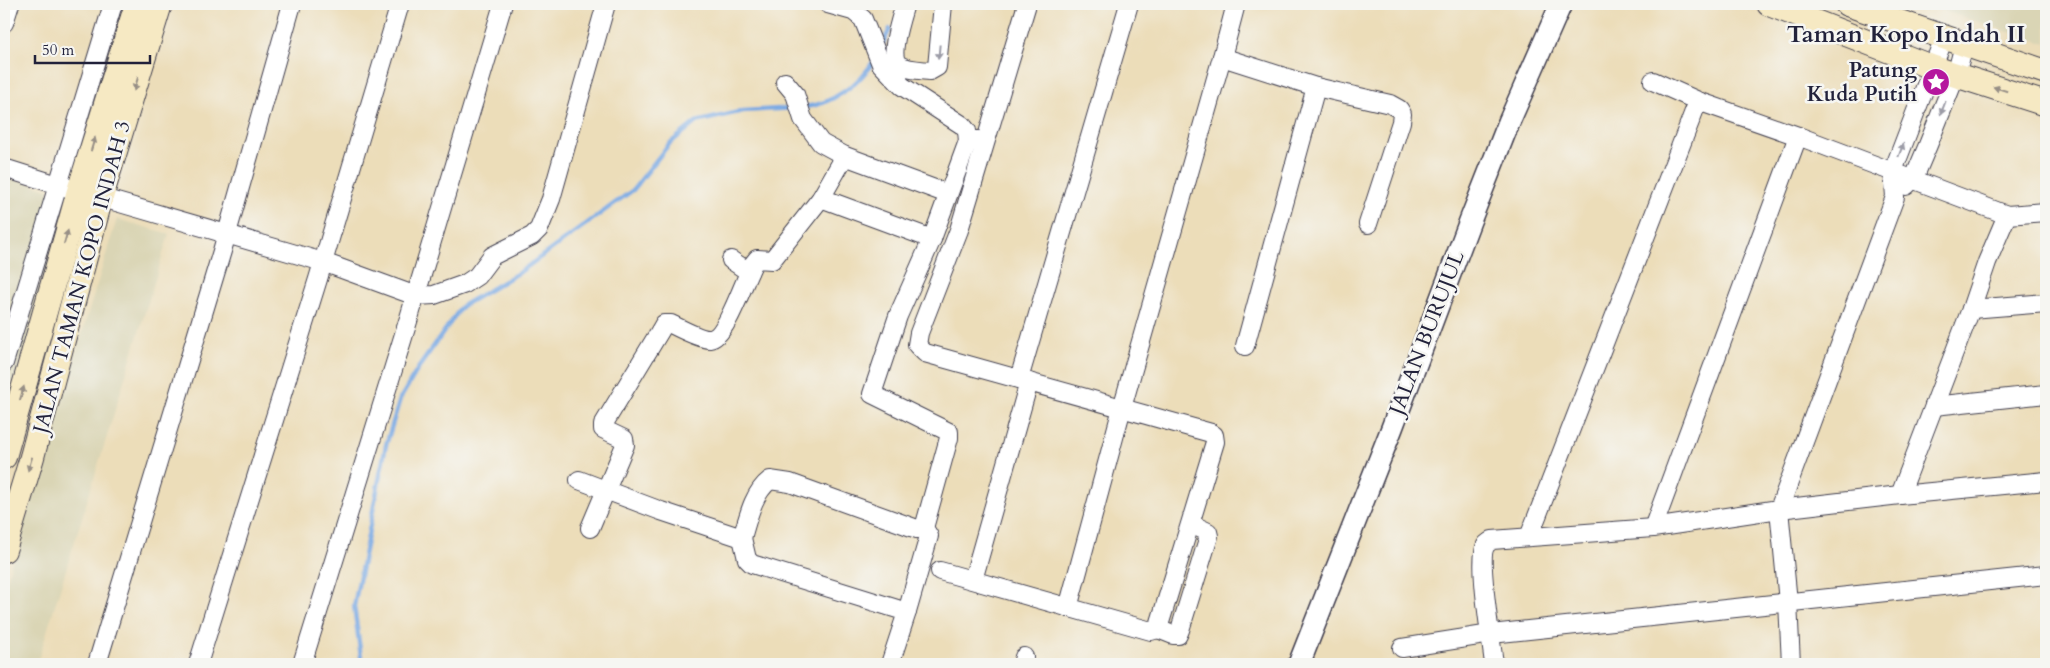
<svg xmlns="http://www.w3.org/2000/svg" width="2050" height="668" viewBox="0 0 2050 668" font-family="Cardo,serif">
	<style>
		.built { fill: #dad5b5 }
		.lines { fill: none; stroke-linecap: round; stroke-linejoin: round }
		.stream { stroke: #79a9e3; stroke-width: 4.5 }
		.minor-casing { stroke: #403e4e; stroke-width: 20 }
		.tertiary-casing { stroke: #403e4e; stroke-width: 24 }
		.secondary-casing { stroke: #403e4e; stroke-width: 26 }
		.minor { stroke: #fff; stroke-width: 18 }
		.tertiary { stroke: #fff; stroke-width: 21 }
		.secondary { stroke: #f6e9c3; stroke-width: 24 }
		.oneway { fill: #9c9ca7 }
		.oneway2 { fill: #978f86 }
		.labels { text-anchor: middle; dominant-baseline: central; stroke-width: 5; stroke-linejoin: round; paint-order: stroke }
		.poi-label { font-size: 21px; font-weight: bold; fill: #22223b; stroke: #f6f6f2; text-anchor: end }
		.street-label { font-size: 21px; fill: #22223b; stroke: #f6f6f2 }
		.quarter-label { font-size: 24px; font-weight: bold; fill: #22223b; stroke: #f6f6f2 }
	</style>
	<rect width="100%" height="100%" fill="#f6f6f2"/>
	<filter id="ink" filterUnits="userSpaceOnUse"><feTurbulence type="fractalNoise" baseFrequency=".02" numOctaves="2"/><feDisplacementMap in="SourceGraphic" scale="10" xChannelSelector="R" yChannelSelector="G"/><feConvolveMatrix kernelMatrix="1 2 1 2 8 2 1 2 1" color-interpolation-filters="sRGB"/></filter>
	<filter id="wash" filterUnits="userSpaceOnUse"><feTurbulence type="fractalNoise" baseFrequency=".0096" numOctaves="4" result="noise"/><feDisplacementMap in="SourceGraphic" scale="20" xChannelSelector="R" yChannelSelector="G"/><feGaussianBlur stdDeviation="1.12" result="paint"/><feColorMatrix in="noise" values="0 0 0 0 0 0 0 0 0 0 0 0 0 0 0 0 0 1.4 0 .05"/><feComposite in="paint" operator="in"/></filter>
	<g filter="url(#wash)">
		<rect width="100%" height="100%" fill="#ecddb9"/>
		<g class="built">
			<path d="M1923,4H2046V44Z"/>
			<path d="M7,177L73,197L4,422V187Z"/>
			<path d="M117,219L169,234L37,664H4V589Z"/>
		</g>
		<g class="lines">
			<g class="stream">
				<path d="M880,49L890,29"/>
				<path d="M804,107C831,105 861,83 874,60"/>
				<path d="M362,664L354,606L386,445L400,399L419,367L462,306L520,272L633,190L669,144L696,122L743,111L796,108"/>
			</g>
		</g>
	</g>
	<g filter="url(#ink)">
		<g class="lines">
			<g class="minor-casing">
				<g id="minor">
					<path d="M828,4L853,11L863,19L881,64L902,86L962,125L967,131L968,141L978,140"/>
					<path d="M905,4C902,15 887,58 899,65C907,70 921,70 930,71L937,67L943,4"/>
					<path d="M4,23L10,4"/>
					<path d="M1222,57L1316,87L1390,104L1399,109L1402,114L1401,122L1368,224"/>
					<path d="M1653,81L1698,101L1798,136L2007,215L2046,212"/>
					<path d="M785,82L795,94L803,119L821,143L845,156L948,194"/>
					<path d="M4,168L58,185L323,262L416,296L434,295L465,284L477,276L492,256L532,236L539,229L551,199L606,4"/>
					<path d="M1906,186L1914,178L1928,145L1956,75L1964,45"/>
					<path d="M821,198L932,239"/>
					<path d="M731,260L749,272"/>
					<path d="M1971,309L2046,303"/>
					<path d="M1245,346L1316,87"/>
					<path d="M4,363L113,4"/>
					<path d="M1019,379L1129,4"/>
					<path d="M1934,406L2046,394"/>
					<path d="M579,480L661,511L742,538C748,518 753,493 770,480L790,483L917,529L924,528L949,438V432L872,394L898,316L932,239L968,141"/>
					<path d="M1900,495L1971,309L1987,262L2007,215"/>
					<path d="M590,528L625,445L624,439L603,429V425L660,331L664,324H671C679,328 702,340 710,339C726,338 745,278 753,264L757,259L772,260L821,198L845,156"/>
					<path d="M1653,528L1798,136"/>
					<path d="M1529,537L1698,101"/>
					<path d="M742,538L747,559L752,564L907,612L890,664"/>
					<path d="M940,571L1151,631L1158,629L1215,442L1214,435L1211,433L925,353L917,345L919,333L959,230L1027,4"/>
					<path d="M973,580L1029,382"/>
					<path d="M1068,608L1122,408L1222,57L1236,4"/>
					<path d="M907,612L929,536L924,528"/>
					<path d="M1158,629L1173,635H1178L1180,630L1209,536L1208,532L1191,524"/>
					<path d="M1402,648L1491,634L2046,575"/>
					<path d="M97,664L222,251L292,4"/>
					<path d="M198,664L318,279L400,4"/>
					<path d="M302,664L409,318L503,4"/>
					<path d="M1022,664L1024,657"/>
					<path d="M1494,664C1492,645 1477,557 1486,545C1487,543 1490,542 1492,540L1653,528L1779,509L1900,495L2046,481"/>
					<path d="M1791,664L1788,602L1779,509L1895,197L1893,171L1944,38"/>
				</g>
			</g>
			<g class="tertiary-casing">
				<path id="tertiary" d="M1299,664L1392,428L1470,221L1509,122L1561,4"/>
			</g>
			<g class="secondary-casing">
				<g id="secondary">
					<path d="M1769,4L1931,67L2046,104"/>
					<path d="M1847,4L2046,72"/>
					<path d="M4,457L79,191L137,4"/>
					<path d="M4,550L32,457L101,197L160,4"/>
				</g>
			</g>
			<use href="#minor" class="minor"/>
			<use href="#tertiary" class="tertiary"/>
			<use href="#secondary" class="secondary"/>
		</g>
		<defs><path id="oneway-solid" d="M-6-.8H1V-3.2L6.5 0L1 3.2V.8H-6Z" transform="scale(1.25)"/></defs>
		<g class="oneway">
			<use href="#oneway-solid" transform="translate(939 52) rotate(95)"/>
			<use href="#oneway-solid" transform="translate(1943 108) rotate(111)"/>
			<use href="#oneway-solid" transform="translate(1901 150) rotate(-69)"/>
		</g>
		<g class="oneway2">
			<use href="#oneway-solid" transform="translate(136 84) rotate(107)"/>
			<use href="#oneway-solid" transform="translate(2000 89) rotate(-163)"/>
			<use href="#oneway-solid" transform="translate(93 144) rotate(-73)"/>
			<use href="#oneway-solid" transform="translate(66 237) rotate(-74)"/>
			<use href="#oneway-solid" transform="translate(22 393) rotate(-74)"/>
			<use href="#oneway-solid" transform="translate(30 464) rotate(107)"/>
		</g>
	</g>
	<defs>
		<g id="sight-disc" transform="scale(1.4375)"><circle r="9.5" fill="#b5179e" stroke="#f6f6f2"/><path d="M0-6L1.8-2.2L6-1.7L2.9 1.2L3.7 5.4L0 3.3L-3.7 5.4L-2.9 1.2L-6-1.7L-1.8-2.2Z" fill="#fff"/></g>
	</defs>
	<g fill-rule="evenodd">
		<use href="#sight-disc" x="1936" y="82"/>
	</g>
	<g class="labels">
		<g class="poi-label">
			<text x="1917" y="70">Patung<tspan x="1917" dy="24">Kuda Putih</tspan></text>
		</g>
		<g class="street-label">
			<text transform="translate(82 277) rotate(-75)">JALAN TAMAN KOPO INDAH 3</text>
			<text transform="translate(1427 333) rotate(-69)">JALAN BURUJUL</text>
		</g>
		<g class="quarter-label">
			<text x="1906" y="34">Taman Kopo Indah II</text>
		</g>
	</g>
	<rect width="2050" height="668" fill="none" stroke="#f6f6f2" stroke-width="20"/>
	<path d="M35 55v8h115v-8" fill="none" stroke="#22223b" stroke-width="2.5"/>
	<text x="42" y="55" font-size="15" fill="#22223b" stroke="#f6f6f2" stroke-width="4" paint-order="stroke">50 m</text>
</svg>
